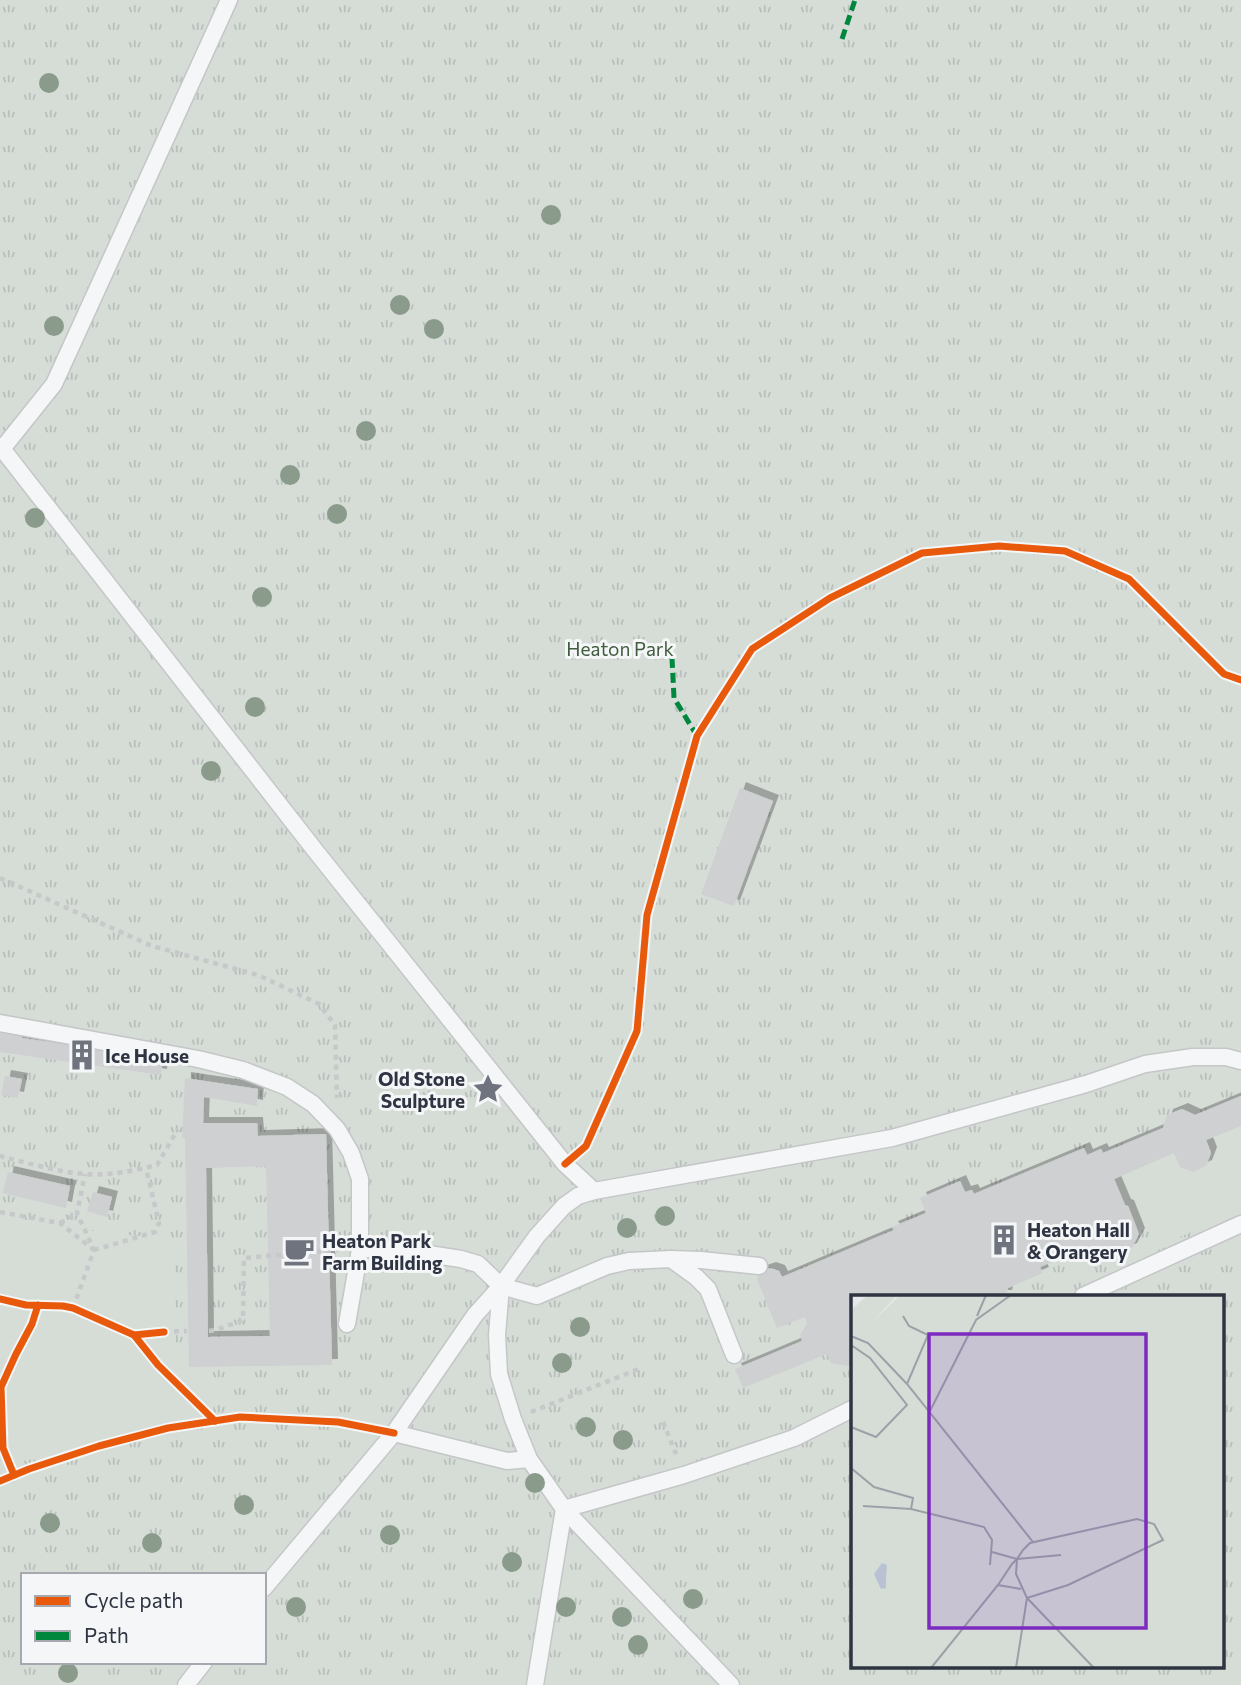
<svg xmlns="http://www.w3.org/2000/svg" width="1241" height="1685" viewBox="0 0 1241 1685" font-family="Commissioner,sans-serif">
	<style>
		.park { fill: url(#park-tufts); fill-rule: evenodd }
		.garden { fill: #d6ddd7 }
		.building { fill: #ced0d2; fill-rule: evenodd; filter: url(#shadow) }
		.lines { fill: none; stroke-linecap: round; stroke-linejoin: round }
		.lane-casing { stroke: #c4c6c8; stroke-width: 19 }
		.path { stroke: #c6c8ca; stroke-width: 4.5; stroke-dasharray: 5 5; stroke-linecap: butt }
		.lane { stroke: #f5f6f7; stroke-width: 16 }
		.quiet { stroke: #00873e; stroke-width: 5; stroke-dasharray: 10 5; stroke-linecap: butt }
		.cycleway-casing { stroke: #f4f6f8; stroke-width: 11 }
		.cycleway { stroke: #e8590c; stroke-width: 7 }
		.tree { fill: #8b9b8b }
		.labels { text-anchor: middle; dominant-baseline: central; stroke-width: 6; stroke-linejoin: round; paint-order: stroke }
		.park-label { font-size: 19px; fill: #405c3d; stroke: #f4f6f8 }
		.poi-label { font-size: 19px; font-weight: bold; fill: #2e3442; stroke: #f4f6f8; text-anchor: start }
		.inset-road { fill: none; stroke: #9ca0a7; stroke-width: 2 }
		.view { fill: #7b2cbf; fill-opacity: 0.15; stroke: #7b2cbf; stroke-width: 3.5 }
		.inset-edge { fill: none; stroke: #2e3442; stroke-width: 3.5 }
	</style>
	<defs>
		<pattern id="park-tufts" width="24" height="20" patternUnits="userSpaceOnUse" patternTransform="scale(1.75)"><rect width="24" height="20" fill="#d6ddd7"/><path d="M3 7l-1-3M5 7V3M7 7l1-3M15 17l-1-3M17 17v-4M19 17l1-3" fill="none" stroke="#b8beba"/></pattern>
		<filter id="shadow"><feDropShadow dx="6" dy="-6" stdDeviation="0" flood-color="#0004"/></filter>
	</defs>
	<rect width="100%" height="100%" fill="#e6e8ea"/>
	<path class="park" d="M0,0H1241V1685H0ZM852,1296H1222V1666H852ZM23,1575H264V1662H23Z"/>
	<g class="garden">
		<path d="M1241,1126V1211L1175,1239L1171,1231L1163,1230L1155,1223L1137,1230L1114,1179L1174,1153L1180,1167L1193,1171L1206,1140Z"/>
		<path d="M0,1217L50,1226L174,1240L176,1369L208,1367L215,1421L23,1461L0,1472Z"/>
	</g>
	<g class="building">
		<path d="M740,788L773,801L734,906L701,894Z"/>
		<path d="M0,1030L22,1033V1038L163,1058L161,1075L0,1052Z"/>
		<path d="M5,1076L22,1079L18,1098L1,1095Z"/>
		<path d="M185,1078L258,1089L257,1106L204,1097L203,1123H257L258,1136L326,1134L332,1365L189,1367L185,1138H182ZM266,1166L270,1336L208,1337L206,1168Z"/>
		<path d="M1241,1096V1126L1206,1140L1211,1153L1206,1166L1193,1172L1180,1167L1174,1153L1114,1179L1125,1205L1128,1206L1139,1234L1131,1249L1112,1257L1093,1250L1091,1245L1040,1267L1043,1273L1008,1288L1006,1296H852V1365L849,1366L831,1363L827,1354L743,1388L735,1369L802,1341L800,1335L807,1323L805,1317L777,1328L757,1279L761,1271L770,1268L779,1271L782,1277L894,1230L892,1227L926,1213L920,1198L960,1181L965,1192L972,1190L974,1194L1084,1148L1087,1155L1101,1149L1103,1153L1163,1128L1167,1115L1182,1109L1195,1115Z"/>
		<path d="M8,1172L70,1186L66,1208L3,1193Z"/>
		<path d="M93,1192L112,1197L107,1217L87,1211Z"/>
	</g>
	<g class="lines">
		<g class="lane-casing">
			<g id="lane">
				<path d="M0,446L314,849L565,1164L594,1191"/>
				<path d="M2,449L54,384L229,0"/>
				<path d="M0,1023L198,1059L243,1070L287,1087L313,1104L337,1129L351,1153L360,1179V1249L347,1324"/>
				<path d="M360,1249H396L461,1259L478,1264L501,1286L497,1335L499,1374L513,1419L529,1459L564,1509L684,1475L794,1438L852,1409"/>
				<path d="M671,1259L696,1277L708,1289L734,1355"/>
				<path d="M501,1286L537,1296L607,1266L629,1261L671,1259L701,1260L759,1266"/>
				<path d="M1083,1296L1241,1224"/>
				<path d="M394,1433L507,1461L529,1459"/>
				<path d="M264,1588L394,1433L475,1315L501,1286L537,1236L564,1206L578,1196L594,1191L892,1138L1086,1084L1145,1064L1193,1057H1226L1241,1061"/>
				<path d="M186,1685L204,1662"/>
				<path d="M535,1685L564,1509L731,1685"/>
			</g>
		</g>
		<g class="path">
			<path d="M0,878L152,946L258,975L319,1004L335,1025L337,1098"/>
			<path d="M0,1155L3,1157C29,1163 57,1172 85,1174C109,1176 133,1171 157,1165L178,1129"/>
			<path d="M0,1212L60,1223L94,1250"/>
			<path d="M60,1223L77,1213"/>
			<path d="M94,1250L155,1232L159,1223L146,1168"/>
			<path d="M73,1308L94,1250L77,1213L85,1174"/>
			<path d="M209,1331L216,1330L243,1320L244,1258L337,1250"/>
			<path d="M164,1332L187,1331"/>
			<path d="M531,1412L641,1368"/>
			<path d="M663,1422L676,1454"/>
		</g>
		<use href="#lane" class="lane"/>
		<g class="quiet">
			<path d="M842,39L855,0"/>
			<path d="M672,658L674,698L697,736"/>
		</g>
		<g class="cycleway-casing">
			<g id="cycleway">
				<path d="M565,1164L586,1146L637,1031L647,915L697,736L752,649L830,598L922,553L999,546L1065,551L1129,579L1224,674L1241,680"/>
				<path d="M0,1299L26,1305L63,1306L73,1308L134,1335L164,1332"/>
				<path d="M134,1335L158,1365L215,1421"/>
				<path d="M14,1475L3,1448L1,1387L16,1354L32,1324L38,1305"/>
				<path d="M0,1481L29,1469L99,1446L168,1428L240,1417L338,1422L394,1433"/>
			</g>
		</g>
		<use href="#cycleway" class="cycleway"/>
	</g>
	<g class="tree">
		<circle cx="49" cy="83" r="10"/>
		<circle cx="551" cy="215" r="10"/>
		<circle cx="400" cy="305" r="10"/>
		<circle cx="54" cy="326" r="10"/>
		<circle cx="434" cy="329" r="10"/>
		<circle cx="366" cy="431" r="10"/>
		<circle cx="290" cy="475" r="10"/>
		<circle cx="337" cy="514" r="10"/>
		<circle cx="35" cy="518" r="10"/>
		<circle cx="262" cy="597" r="10"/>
		<circle cx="255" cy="707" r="10"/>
		<circle cx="211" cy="771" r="10"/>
		<circle cx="665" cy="1216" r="10"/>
		<circle cx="627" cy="1228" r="10"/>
		<circle cx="580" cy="1327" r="10"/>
		<circle cx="562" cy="1363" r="10"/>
		<circle cx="586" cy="1427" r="10"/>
		<circle cx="623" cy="1440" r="10"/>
		<circle cx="535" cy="1483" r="10"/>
		<circle cx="244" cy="1505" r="10"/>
		<circle cx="50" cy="1523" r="10"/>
		<circle cx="390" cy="1535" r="10"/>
		<circle cx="152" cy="1543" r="10"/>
		<circle cx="512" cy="1562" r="10"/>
		<circle cx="693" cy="1599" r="10"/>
		<circle cx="296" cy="1607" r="10"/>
		<circle cx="566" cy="1607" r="10"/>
		<circle cx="622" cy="1617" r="10"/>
		<circle cx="638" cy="1645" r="10"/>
		<circle cx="68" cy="1673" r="10"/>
	</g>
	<defs>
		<g id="building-bare" transform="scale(2.415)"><path d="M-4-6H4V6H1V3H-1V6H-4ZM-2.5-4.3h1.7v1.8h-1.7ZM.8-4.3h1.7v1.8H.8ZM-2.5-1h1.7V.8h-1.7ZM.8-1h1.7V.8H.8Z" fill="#6e737d" stroke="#f4f6f8" stroke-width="2.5" paint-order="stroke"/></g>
		<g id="sight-bare" transform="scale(2.415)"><path d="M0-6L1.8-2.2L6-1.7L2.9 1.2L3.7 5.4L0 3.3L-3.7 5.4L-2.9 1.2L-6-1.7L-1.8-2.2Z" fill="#6e737d" stroke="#f4f6f8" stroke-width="2.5" paint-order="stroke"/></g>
		<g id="cafe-bare" transform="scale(2.415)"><path d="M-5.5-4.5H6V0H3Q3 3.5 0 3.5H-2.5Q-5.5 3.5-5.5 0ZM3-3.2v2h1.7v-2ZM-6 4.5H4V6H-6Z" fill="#6e737d" stroke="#f4f6f8" stroke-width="2.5" paint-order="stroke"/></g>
	</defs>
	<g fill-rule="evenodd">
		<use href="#building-bare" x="82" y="1055"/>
		<use href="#sight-bare" x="488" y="1089"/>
		<use href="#building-bare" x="1004" y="1240"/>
		<use href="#cafe-bare" x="299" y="1251"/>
	</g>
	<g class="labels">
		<g class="park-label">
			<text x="620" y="648">Heaton Park</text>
		</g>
		<g class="poi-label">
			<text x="105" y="1055">Ice House</text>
			<text x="465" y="1078" text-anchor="end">Old Stone<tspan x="465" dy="22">Sculpture</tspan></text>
			<text x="1027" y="1229">Heaton Hall<tspan x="1027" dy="22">&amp; Orangery</tspan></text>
			<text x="322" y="1240">Heaton Park<tspan x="322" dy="22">Farm Building</tspan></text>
		</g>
	</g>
	<g transform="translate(851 1295)">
		<rect width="373" height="373" fill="#e6e8ea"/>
		<path d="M17,0H46L12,37H0V15Z" fill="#d6ddd7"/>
		<path d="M49,0H373V373H0V37L12,36Z" fill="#d6ddd7"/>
		<path d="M300,234L303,243L298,249L277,254L273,245L286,244ZM39,245L109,256V278H114L116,287L82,294L58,306L29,297L22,279Z" fill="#d6ddd7"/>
		<path d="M31,268L36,270L35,284V293L30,294L23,279Z" fill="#b8c2d2"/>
		<path class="inset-road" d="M52,21L58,31L77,40L56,89M126,21L135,0M0,41L17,48L56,89L182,247M0,50L19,63L56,110L25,142L0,132M78,118L125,25L160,0M0,173L23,192L62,203L60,214L12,211M60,214L133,232L141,245L139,270M166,264L210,260M147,290L170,294M80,373L147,290L161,269L166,264L172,255L179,248L286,224L303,229L312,245L217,290L176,303L165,279L166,264L141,257M165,373L176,303L243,373"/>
		<path class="view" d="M78,39H295V333H78Z"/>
		<rect width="373" height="373" class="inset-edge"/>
	</g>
	<rect x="21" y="1573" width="245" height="91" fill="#f4f6f8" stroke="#a5a8af" stroke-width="2"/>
	<rect x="35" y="1596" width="35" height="10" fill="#e8590c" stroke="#a5a8af" stroke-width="2"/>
	<text x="84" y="1608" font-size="21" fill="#2e3442">Cycle path</text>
	<rect x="35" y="1631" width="35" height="10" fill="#00873e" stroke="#a5a8af" stroke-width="2"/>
	<text x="84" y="1643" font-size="21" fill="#2e3442">Path</text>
</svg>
